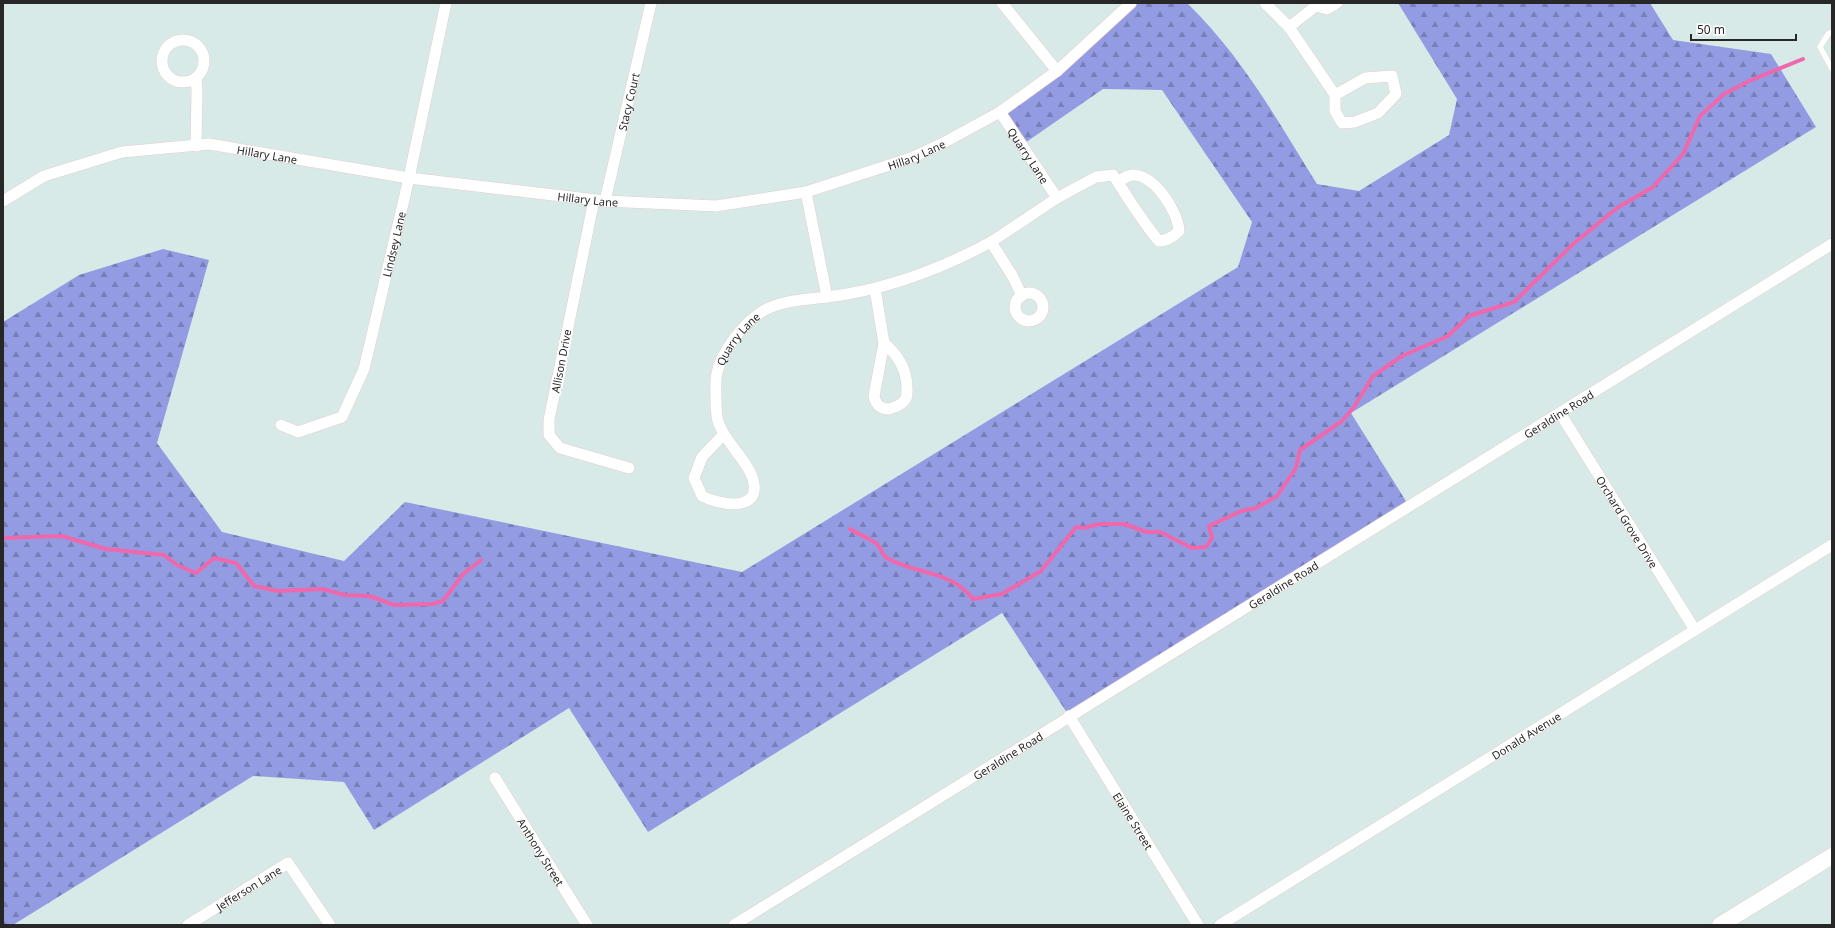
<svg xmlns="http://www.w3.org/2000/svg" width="1835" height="928" viewBox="0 0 1835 928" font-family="'Noto Sans',sans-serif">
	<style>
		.forest { fill: url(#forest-firs) }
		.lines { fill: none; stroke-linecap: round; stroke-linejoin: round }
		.stream { stroke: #f068ac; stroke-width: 4 }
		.lane-casing { stroke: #e1cecd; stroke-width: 6 }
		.street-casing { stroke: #e1cecd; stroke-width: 12 }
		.secondary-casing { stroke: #e1cecd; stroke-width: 17 }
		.lane { stroke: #fff; stroke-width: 5.5 }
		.street { stroke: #fff; stroke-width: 11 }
		.secondary { stroke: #fff; stroke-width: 16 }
		.labels { text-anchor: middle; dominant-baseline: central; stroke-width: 4; stroke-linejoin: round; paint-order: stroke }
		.street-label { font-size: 11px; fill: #272727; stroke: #fff }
	</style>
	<defs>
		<pattern id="forest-firs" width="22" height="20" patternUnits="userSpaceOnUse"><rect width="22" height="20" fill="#939ce3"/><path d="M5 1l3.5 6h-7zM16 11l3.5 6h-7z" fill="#787fb8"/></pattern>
	</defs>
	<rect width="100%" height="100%" fill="#d8eae7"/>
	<path class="forest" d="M1131,3H1187C1241,55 1278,121 1317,184L1359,191L1449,135L1457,99L1398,3H1650L1673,40L1771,54L1816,127L1351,413L1409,506L1069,716L1002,613L648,832L569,708L374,830L344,782L253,776L13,925H3V322L79,275L163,249L209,260L157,443L222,532L344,561L405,502L742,572L1238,267L1252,222L1162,90L1103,89L1022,145L1000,112Z"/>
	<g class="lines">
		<g class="stream">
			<path d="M850,529C856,533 873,540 877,544C881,548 882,555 887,558C911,572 941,571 962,588C966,591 970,595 973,599L1002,594L1041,571L1076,527L1084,528L1099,524H1124L1147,532H1160L1192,548L1206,547L1212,538L1209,526L1241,511L1256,508L1277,496L1296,468L1300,450L1342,421L1354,407L1373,376L1402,356L1448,336L1469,316L1514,302L1573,244L1617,208L1653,187L1683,154L1700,116L1724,94L1749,81L1803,59"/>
			<path d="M3,538L61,536L106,549L164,555L177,565L196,573L214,558L236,563L254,586L278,591L323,589L344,595L369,596L394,605L432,604L443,601L463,574L481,560"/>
		</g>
		<g class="lane-casing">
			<path id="lane" d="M1832,32L1828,34L1820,47L1832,69"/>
		</g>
		<g class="street-casing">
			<g id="street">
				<path d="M1002,3L1057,71"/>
				<path d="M1265,3L1289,27L1335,95V111L1342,123L1355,122L1378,113L1396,94L1392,76L1365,78L1335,95"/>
				<path d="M1316,6L1327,9L1337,3"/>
				<path d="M1289,27L1316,6"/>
				<circle cx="183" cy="61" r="21"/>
				<path d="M196,78L197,92L196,146"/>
				<path id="s1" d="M1000,112L1057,198L991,242L1013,277L1022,296"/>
				<path d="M1057,198L1096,177L1113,175C1127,196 1143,223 1159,241C1166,241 1174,236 1179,231C1178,211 1154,174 1132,175C1126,176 1122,179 1118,182"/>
				<path d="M594,200L549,420V435L560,448L629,468"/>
				<path id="s2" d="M3,201L44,176L122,152L209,144L409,178L605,201L716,206L806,192L911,158L943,143L1000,112L1057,71L1131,3"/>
				<path id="s3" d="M605,201L651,3"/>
				<path d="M875,289L884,343L874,396C876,405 880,409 889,409C894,407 900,406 903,402C908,398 907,393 907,388C907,369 898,355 884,343"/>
				<circle cx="1029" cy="307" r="14"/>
				<path d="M827,297C886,290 939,270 991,242"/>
				<path id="s4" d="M1560,413L1695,630"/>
				<path id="s5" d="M281,425L298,432L342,417L364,369L409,178L446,3"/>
				<path id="s6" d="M723,435L702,457L694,478L702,496C717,504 758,513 754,484C751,463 726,444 719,424C716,417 716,408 716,400C716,392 715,382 717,373C721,352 743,324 760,313C779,300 805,300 827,297L806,192"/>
				<path id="s7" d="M1069,716L1198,925"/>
				<path id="s8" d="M495,778L587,925"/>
				<path id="s9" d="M188,925L288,863L330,925"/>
				<path id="s10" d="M734,925L1832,244"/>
				<path id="s11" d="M1220,925L1832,545"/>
			</g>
		</g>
		<g class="secondary-casing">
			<path id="secondary" d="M1720,925L1832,856"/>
		</g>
		<use href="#lane" class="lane"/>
		<use href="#street" class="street"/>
		<use href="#secondary" class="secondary"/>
	</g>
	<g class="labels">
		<g class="street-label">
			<text stroke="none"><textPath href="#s3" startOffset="102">Stacy Court</textPath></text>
			<text stroke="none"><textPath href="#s2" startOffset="936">Hillary Lane</textPath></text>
			<text stroke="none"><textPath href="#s2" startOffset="276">Hillary Lane</textPath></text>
			<text stroke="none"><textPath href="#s1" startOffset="52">Quarry Lane</textPath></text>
			<text stroke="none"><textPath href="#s2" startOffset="600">Hillary Lane</textPath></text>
			<text stroke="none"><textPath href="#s5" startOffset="246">Lindsey Lane</textPath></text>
			<text stroke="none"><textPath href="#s6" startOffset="301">Quarry Lane</textPath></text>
			<text transform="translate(561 361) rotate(-79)">Allison Drive</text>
			<text stroke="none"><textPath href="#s10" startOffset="970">Geraldine Road</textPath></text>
			<text stroke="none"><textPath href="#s4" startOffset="128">Orchard Grove Drive</textPath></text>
			<text stroke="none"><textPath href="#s10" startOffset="646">Geraldine Road</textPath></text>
			<text stroke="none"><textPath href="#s11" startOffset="360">Donald Avenue</textPath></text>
			<text stroke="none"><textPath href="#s10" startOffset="322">Geraldine Road</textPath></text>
			<text stroke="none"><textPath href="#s7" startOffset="123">Elaine Street</textPath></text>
			<text stroke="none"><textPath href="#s8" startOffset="87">Anthony Street</textPath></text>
			<text stroke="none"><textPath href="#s9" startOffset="71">Jefferson Lane</textPath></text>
		</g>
	</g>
	<rect width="1835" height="928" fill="none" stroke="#272727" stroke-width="8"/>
	<path d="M1691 34v6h105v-6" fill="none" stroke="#272727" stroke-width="2"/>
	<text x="1697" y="34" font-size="12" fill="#272727" stroke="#ffffff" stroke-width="3" paint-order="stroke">50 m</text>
</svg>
